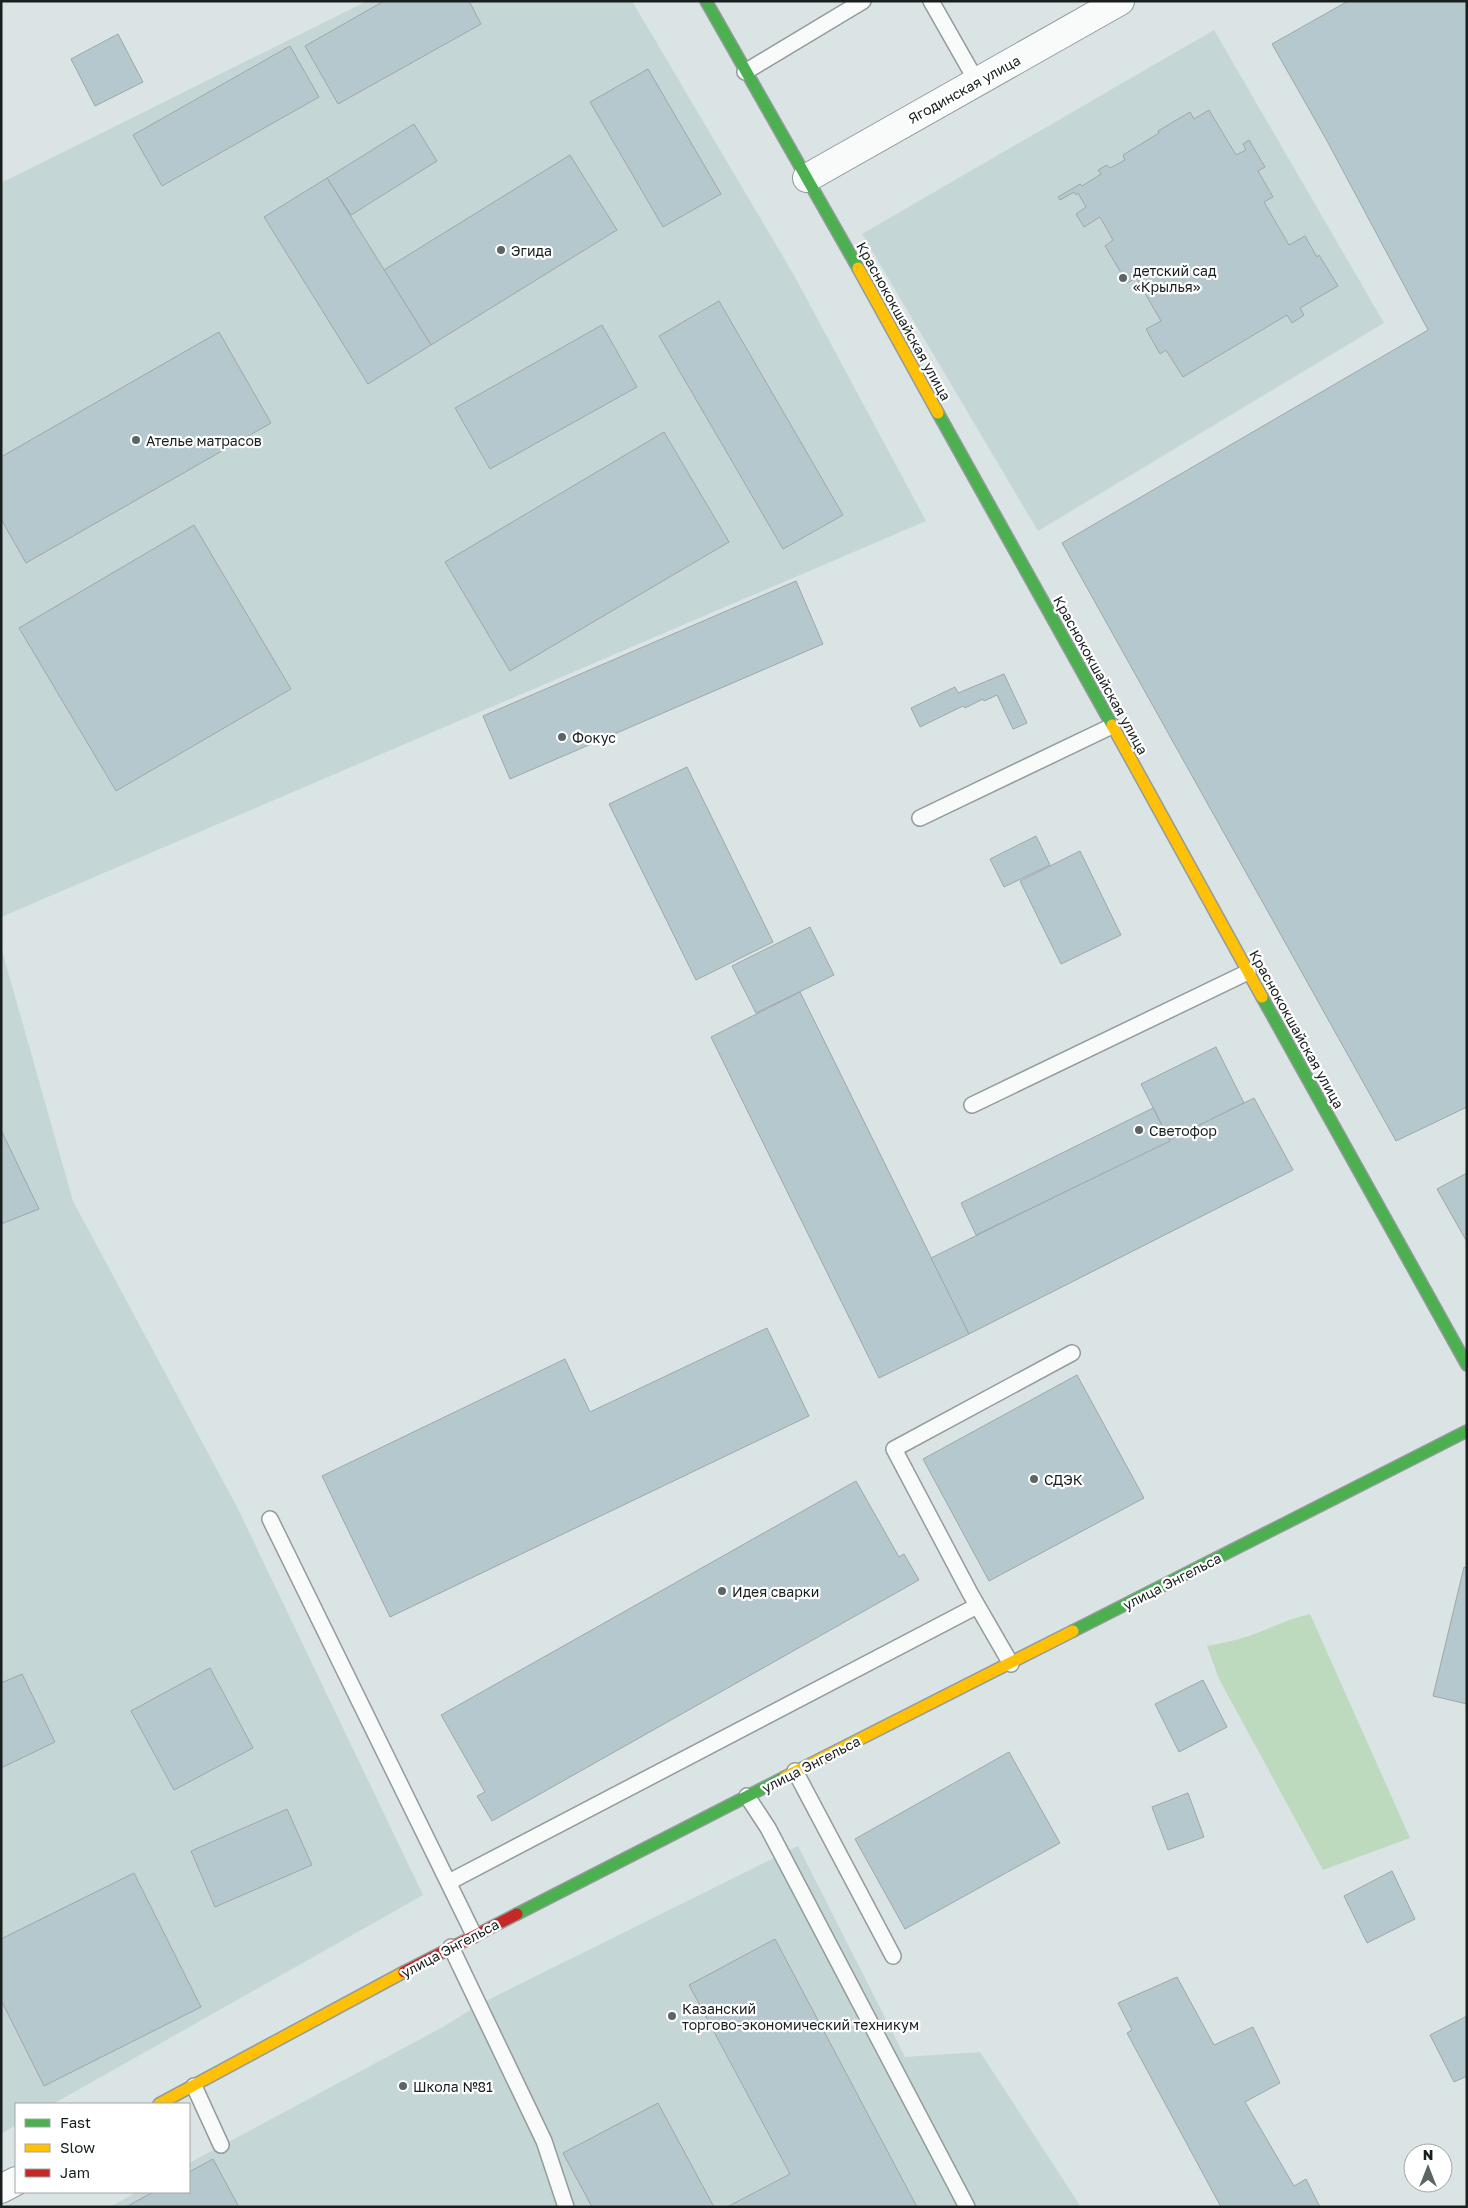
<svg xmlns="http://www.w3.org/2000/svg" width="1468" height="2208" viewBox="0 0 1468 2208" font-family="'Golos Text',sans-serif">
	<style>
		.built { fill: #c5d6d6 }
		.green { fill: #bedabe }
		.building { fill: #b5c8cd; stroke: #a0a7a8 }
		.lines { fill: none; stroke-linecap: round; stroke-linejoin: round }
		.lane-casing { stroke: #949b9b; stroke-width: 18 }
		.street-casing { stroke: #949b9b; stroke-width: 30 }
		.fast-casing { stroke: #949b9b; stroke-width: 14 }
		.slow-casing { stroke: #949b9b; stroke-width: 14 }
		.jam-casing { stroke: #949b9b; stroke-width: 14 }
		.lane { stroke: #f9fbfb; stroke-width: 15 }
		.street { stroke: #f9fbfb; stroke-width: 28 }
		.fast { stroke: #4caf50; stroke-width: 11 }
		.slow { stroke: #ffc107; stroke-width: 11 }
		.jam { stroke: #c62828; stroke-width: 11 }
		.poi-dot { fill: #5d6464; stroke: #fff; stroke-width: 2 }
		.labels { text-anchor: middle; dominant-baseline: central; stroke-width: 4.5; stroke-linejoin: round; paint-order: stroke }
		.street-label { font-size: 14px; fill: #191f1f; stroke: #fff }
		.poi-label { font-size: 14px; fill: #191f1f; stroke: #fff; text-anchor: start }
	</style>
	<rect width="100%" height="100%" fill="#dae4e4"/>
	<g class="built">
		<path d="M367,1H632L795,277L926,521L1,917V183Z"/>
		<path d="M1214,30L1384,323L1038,531L862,234Z"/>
		<path d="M1,947L73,1201L238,1509L423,1895L53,2104H16V2125L1,2134Z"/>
		<path d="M798,1846L905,2057L980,2052L1081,2207H110L137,2192H189V2163L443,2027L478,2005Z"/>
	</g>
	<path class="green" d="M1310,1614L1410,1838L1323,1870L1219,1679L1207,1646C1224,1643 1241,1639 1257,1633C1275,1626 1291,1618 1310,1614Z"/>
	<g class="building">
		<path d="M384,1H469L481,24L338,104L305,46Z"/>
		<path d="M1348,1H1467V1107L1396,1141L1062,543L1428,330L1326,139L1272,44Z"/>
		<path d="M118,34L143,82L95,106L71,59Z"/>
		<path d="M290,46L319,97L162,186L133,135Z"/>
		<path d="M648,69L721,194L663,227L590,102Z"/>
		<path d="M1209,110L1236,155L1246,150L1243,144L1249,140L1265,167L1258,171L1273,197L1264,202L1289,245L1305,236L1317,257L1319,255L1338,286L1300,308L1304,315L1292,323L1287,315L1183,377L1166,350L1160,354L1146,329L1161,321L1136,278L1127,283L1105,246L1113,240L1100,217L1084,227L1076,214L1086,207L1078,193L1076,195L1074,192L1060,200L1058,197L1080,184L1082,186L1101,174L1098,170L1107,165L1110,168L1125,160L1123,155L1159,133L1158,131L1190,112L1194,119Z"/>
		<path d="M414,124L437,161L351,215L327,178Z"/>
		<path d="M570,155L617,230L431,345L384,270Z"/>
		<path d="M327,178L431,345L368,384L264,217Z"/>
		<path d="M719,301L843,515L783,549L659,336Z"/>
		<path d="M602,325L637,387L490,469L455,408Z"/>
		<path d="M219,332L271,423L26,563L1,519V457Z"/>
		<path d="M664,432L729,542L510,671L445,562Z"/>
		<path d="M194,525L291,689L116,791L19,628Z"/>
		<path d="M796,581L823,644L510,779L483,716Z"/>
		<path d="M1004,674L1027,723L1013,729L997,695L984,701L983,699L965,708L963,706L920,727L911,708L955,687L958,693Z"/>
		<path d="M687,767L773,942L696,980L609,804Z"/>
		<path d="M1036,836L1050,865L1004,887L990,859Z"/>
		<path d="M1080,851L1121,935L1061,964L1020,881Z"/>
		<path d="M810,927L834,975L756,1013L732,966Z"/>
		<path d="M800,992L969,1334L879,1378L711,1037Z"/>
		<path d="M1216,1047L1244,1103L1170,1141L1141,1084Z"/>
		<path d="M1254,1098L1293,1170L969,1334L931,1258Z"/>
		<path d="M1153,1108L1170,1141L976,1235L961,1203Z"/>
		<path d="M1,1130L39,1209L1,1224Z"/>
		<path d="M1467,1173V1242L1437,1189Z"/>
		<path d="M767,1328L809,1416L390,1617L322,1476L565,1359L590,1412Z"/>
		<path d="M1077,1375L1144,1498L989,1581L923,1459Z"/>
		<path d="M856,1481L899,1557L904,1554L919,1580L492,1821L477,1796L485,1792L441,1715Z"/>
		<path d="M1464,1567L1467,1568V1704L1433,1696Z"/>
		<path d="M210,1668L253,1748L174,1790L131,1711Z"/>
		<path d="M22,1674L55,1742L1,1768V1683Z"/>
		<path d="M1203,1680L1227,1727L1179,1752L1155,1704Z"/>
		<path d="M1009,1752L1060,1843L905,1929L855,1839Z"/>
		<path d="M1188,1793L1204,1837L1168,1850L1152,1807Z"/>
		<path d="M287,1809L312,1865L215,1907L191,1851Z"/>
		<path d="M1392,1871L1415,1919L1367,1943L1344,1896Z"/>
		<path d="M134,1873L201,2007L44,2086L1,2000V1939Z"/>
		<path d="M775,1939L917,2207H727L790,2174L689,1985Z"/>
		<path d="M1177,1977L1214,2045L1253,2027L1280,2083L1245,2102L1294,2186L1306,2179L1320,2207H1221L1127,2033L1132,2030L1118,2003Z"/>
		<path d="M1467,2016V2076L1454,2082L1430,2035Z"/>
		<path d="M658,2103L714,2207H592L563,2153Z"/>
		<path d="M213,2159L239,2207H126L153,2192H189V2172Z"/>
	</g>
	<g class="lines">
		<g class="lane-casing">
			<g id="lane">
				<path d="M931,1L977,82"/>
				<path d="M745,72L863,1"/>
				<path d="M920,818L1112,726"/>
				<path d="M972,1105L1248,972"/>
				<path d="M270,1519L474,1935"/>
				<path d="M1011,1664L970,1593L894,1449L1072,1353"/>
				<path d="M795,1771L893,1956"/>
				<path d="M747,1796L768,1828L967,2207"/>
				<path d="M449,1882L977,1606"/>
				<path d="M451,1947L544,2141L566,2207"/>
				<path d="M194,2086L221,2145"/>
			</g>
		</g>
		<g class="street-casing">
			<g id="street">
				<path d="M807,178L1120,1"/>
				<path d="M1,2189L16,2181"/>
			</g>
		</g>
		<g class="fast-casing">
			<g id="fast">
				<path d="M706,1L858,268"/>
				<path d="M938,413L1112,725"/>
				<path d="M1262,997L1467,1365"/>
				<path d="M1073,1631L1467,1431"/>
				<path d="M517,1914L785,1777"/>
			</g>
		</g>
		<g class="slow-casing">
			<g id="slow">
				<path d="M858,268L938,413"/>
				<path d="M1112,725L1262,997"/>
				<path d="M785,1777L1073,1631"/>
				<path d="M159,2104L404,1972"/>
			</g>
		</g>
		<g class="jam-casing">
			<path id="jam" d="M404,1972L517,1914"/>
		</g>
		<use href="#lane" class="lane"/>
		<use href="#street" class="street"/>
		<use href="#fast" class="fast"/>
		<use href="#slow" class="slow"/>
		<use href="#jam" class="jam"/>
	</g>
	<g class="poi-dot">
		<circle cx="501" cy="250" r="5"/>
		<circle cx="1123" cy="278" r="5"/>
		<circle cx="136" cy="440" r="5"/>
		<circle cx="562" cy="737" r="5"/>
		<circle cx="1139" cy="1130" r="5"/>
		<circle cx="1034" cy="1479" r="5"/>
		<circle cx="722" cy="1591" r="5"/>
		<circle cx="672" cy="2016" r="5"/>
		<circle cx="403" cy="2086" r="5"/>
	</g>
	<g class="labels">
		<g class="street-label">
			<text transform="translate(964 89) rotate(-29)">Ягодинская улица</text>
			<text transform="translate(904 321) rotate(61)">Краснококшайская улица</text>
			<text transform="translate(1101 675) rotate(61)">Краснококшайская улица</text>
			<text transform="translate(1297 1029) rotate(61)">Краснококшайская улица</text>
			<text transform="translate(1172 1581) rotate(-27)">улица Энгельса</text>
			<text transform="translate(811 1764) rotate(-27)">улица Энгельса</text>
			<text transform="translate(450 1948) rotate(-28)">улица Энгельса</text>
		</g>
		<g class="poi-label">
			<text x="511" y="250">Эгида</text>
			<text x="1133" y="270">детский сад<tspan x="1133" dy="16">«Крылья»</tspan></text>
			<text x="146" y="440">Ателье матрасов</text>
			<text x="572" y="737">Фокус</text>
			<text x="1149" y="1130">Светофор</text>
			<text x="1044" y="1479">СДЭК</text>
			<text x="732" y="1591">Идея сварки</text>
			<text x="682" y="2008">Казанский<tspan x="682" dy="16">торгово-экономический техникум</tspan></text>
			<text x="413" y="2086">Школа №81</text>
		</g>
	</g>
	<rect width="1468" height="2208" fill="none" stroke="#191f1f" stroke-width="5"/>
	<rect x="15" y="2103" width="175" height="90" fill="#ffffff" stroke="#a3a5a5"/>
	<rect x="25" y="2119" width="25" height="8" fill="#4caf50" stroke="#a3a5a5"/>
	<text x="60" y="2128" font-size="15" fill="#191f1f">Fast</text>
	<rect x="25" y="2144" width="25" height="8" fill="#ffc107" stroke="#a3a5a5"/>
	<text x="60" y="2153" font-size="15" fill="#191f1f">Slow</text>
	<rect x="25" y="2169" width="25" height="8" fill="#c62828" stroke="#a3a5a5"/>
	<text x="60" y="2178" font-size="15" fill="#191f1f">Jam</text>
	<g transform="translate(1428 2168)"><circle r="24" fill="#ffffff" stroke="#a3a5a5"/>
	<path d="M0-4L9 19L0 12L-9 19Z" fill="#5d6464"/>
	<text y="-8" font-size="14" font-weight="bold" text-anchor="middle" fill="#191f1f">N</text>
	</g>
</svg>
